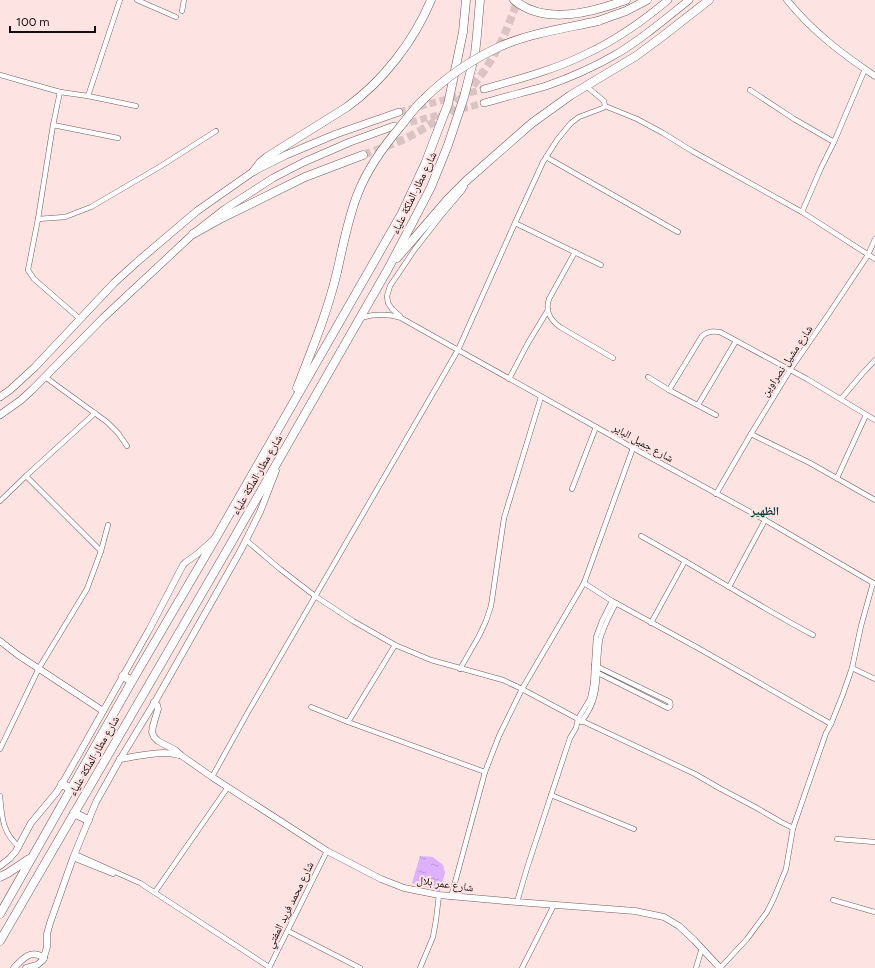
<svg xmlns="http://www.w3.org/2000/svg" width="875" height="968" viewBox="0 0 875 968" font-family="Figtree,'Noto Naskh Arabic',sans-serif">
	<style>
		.water { fill: url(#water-ripples) }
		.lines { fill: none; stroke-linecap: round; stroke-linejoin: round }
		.primary-tunnel { stroke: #dbc3c3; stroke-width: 7; stroke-dasharray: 7 3.5; stroke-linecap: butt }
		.highway-tunnel { stroke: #dbc3c3; stroke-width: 8; stroke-dasharray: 8 4; stroke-linecap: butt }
		.street-casing { stroke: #725b5c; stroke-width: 5.5 }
		.secondary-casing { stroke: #725b5c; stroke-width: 7 }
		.primary-casing { stroke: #725b5c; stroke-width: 8 }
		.highway-casing { stroke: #725b5c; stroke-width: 9 }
		.street { stroke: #fff; stroke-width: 4.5 }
		.secondary { stroke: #fff; stroke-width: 6 }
		.primary { stroke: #fff; stroke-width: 7 }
		.highway { stroke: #fff; stroke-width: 8 }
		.highway-bridge-casing { stroke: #725b5c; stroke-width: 9; stroke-linecap: butt }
		.highway-bridge { stroke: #fff; stroke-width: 8 }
		.labels { text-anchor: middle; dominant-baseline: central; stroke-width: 4; stroke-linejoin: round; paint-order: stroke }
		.street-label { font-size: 11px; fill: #150c0d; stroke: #fee3e3 }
		.neighbourhood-label { font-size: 12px; font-weight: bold; fill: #003e34; stroke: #fee3e3 }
	</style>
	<defs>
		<pattern id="water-ripples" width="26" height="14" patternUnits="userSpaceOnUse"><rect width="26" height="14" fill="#ddb1fe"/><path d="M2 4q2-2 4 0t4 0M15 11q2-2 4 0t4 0" fill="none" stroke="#bd97d8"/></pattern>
	</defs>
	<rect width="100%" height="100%" fill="#fee3e3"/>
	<path class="water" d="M420,856L433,857L443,865L445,873L440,891L412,883Z"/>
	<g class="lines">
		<g class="primary-tunnel">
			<path d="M399,112L484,89"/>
			<path d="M400,125L484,103"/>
		</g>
		<path class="highway-tunnel" d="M363,155C381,148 398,143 414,134C447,117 478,85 495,53C505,36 511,18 518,0"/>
		<g class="street-casing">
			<g id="street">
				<path d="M137,0L176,17"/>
				<path d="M182,11L184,0"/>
				<path d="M0,75L60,92L88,96L136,106"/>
				<path d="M750,90L794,119L834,142L821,168L802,212L875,259"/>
				<path d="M60,92L53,125L38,219L28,270L34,279L80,319"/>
				<path d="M88,96L120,0"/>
				<path d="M605,106L637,119L663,133L692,151L802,212"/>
				<path d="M53,125L118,138"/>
				<path d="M834,142L865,69"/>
				<path d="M546,157L678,232"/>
				<path d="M38,219L65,217L91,207L161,166L216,131"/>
				<path d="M515,223L601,265"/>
				<path d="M575,252L549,299C545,310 550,320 560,327L613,358"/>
				<path d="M400,316L392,309L388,303L387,296L390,286L415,249L440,217L462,191L465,186"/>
				<path d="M360,318C374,314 387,313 401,318L458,350L596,427L633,448L765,520L875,584"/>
				<path d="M45,377L107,422L118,433L127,446"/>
				<path d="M648,377L669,390L716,415"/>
				<path d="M509,379L528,343L548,310"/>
				<path d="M669,390L702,336C708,331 713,331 720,332L807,379L875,420"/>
				<path d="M841,399L862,374L875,360"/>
				<path d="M698,405L736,341"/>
				<path d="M751,434L810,463L875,500"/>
				<path d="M633,448L584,583L612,601L698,648L831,724L826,733L793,828L786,869L774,898L767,912L747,939L720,968"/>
				<path d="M26,476L101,551"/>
				<path d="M837,478L866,415"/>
				<path d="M572,489L596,427"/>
				<path d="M716,494L751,434L790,370L828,315L868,255L875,239"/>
				<path d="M0,501L26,476L95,413"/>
				<path d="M641,536C699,568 755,604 813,635"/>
				<path d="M246,540L280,569L315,596L353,621L395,645L431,660L503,680L522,689L578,719L695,774L721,789L755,807L781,822L793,828"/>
				<path d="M729,587L765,520"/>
				<path d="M651,623L685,561"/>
				<path d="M852,668L875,679"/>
				<path d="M460,669L479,636L486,621L491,606L504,518L541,397"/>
				<path d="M594,671L668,708C671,707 671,705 670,702L594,665"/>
				<path d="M311,707L348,722L485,772"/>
				<path d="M348,722L395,645"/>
				<path d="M581,722C603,695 595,671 600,640C603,627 610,615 616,603"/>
				<path d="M831,724L843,694L852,668L861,626L873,583"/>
				<path d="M0,749L39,668L87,589L101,551L108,525"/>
				<path d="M212,777L248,712L458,350L515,223L543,162L557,140L571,123L579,117L603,108L605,106L604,101L586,86"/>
				<path d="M551,795L634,829"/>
				<path d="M0,796C2,817 2,832 19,847"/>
				<path d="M837,839L875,842"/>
				<path d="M75,854L140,883L269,967"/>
				<path d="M73,858L113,874"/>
				<path d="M155,892L228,787"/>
				<path d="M451,897L485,772L499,736L522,689L584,583"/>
				<path d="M833,900L875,912"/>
				<path d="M517,902L527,868L570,738L576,728L578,719L590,699L593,684L596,637L602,621L612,601"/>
				<path d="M288,931L360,968"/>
				<path d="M269,968L327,851"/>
				<path d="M420,968L433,937L436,920L439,895"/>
				<path d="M522,968L554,905"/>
				<path d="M696,968L702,948"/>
			</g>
		</g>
		<g class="secondary-casing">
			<g id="secondary">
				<path d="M787,0C812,31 842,54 875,76"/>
				<path d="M0,641L18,655L103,711"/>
				<path d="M154,702L157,705L158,709L153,726L152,732L154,737L158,741L175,750L182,756L212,777L327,851L381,879L404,888L439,895L517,902L635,911L664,917L679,926L694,940L720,968"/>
				<path d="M120,759C139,756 161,750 179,755"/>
				<path d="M0,866L10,858L16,851L31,823L56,793L62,784L149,630L183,565L186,562L196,555L213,540"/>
				<path d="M14,968C23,958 31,949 44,958"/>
				<path d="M26,968L37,965L43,960L47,947V934L50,923L73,858L96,802L119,761L156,700L241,550L260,512L276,471"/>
			</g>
		</g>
		<g class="primary-casing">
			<g id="primary">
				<path d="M484,89C519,79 554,70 586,54C616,40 643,21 668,0"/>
				<path d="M484,103C505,97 525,92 546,86C569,78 592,68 613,56C640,41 665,19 689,0"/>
				<path d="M0,397L10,390L35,367L114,283L137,262L197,211L254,171L286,155L336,134L399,112"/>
				<path d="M0,415L21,400L33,389L103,318L193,234L225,209L273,178L304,162L350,142L394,126"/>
			</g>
		</g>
		<g class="highway-casing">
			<g id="highway">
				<path d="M514,0C545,26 593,12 626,0"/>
				<path d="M598,21L626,11L647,0"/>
				<path d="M254,171L260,163L267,157L347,107C383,81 414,41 431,0"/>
				<path d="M193,234L220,219L305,177L363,155"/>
				<path d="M397,258L448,199L466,181L532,123L571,95L636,56L663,36L709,0"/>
				<path d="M297,388C312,349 327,314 337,272"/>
				<path d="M123,676L132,681"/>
				<path d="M62,784L71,789"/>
				<path d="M74,813L88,820"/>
				<path d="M0,877L8,873L29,859"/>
				<path d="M0,914L132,681L217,536L402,213L425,164L448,104L463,32L466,0"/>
				<path d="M0,941L230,545L388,269L417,214L431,187L448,145L464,97L475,54L477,35L480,0"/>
			</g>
		</g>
		<use href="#street" class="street"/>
		<use href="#secondary" class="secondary"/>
		<use href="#primary" class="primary"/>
		<use href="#highway" class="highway"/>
		<g class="highway-bridge-casing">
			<path id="highway-bridge" d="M337,272C343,246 348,218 358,193C368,168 383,147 400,127C408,117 415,107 424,99C446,77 473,59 501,46C531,33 567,28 598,21"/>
		</g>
		<use href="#highway-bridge" class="highway-bridge"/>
	</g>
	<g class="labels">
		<g class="street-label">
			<text transform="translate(414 193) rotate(-64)">شارع مطار الملكة علياء</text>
			<text transform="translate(787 361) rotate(-56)">شارع مشيل نصراوين</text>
			<text transform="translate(643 443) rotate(29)">شارع جميل الباير</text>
			<text transform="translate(257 475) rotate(-60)">شارع مطار الملكة علياء</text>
			<text transform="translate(94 756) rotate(-60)">شارع مطار الملكة علياء</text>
			<text transform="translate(445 884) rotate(8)">شارع عمر بلال</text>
			<text transform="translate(290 905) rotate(-64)">شارع محمد فريد المفتي</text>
		</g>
		<g class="neighbourhood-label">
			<text x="765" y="511">الظهير</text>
		</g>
	</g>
	<path d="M10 26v6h85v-6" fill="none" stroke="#150c0d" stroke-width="2"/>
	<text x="16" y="26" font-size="12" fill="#150c0d" stroke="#fee3e3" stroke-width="3" paint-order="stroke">100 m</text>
</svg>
